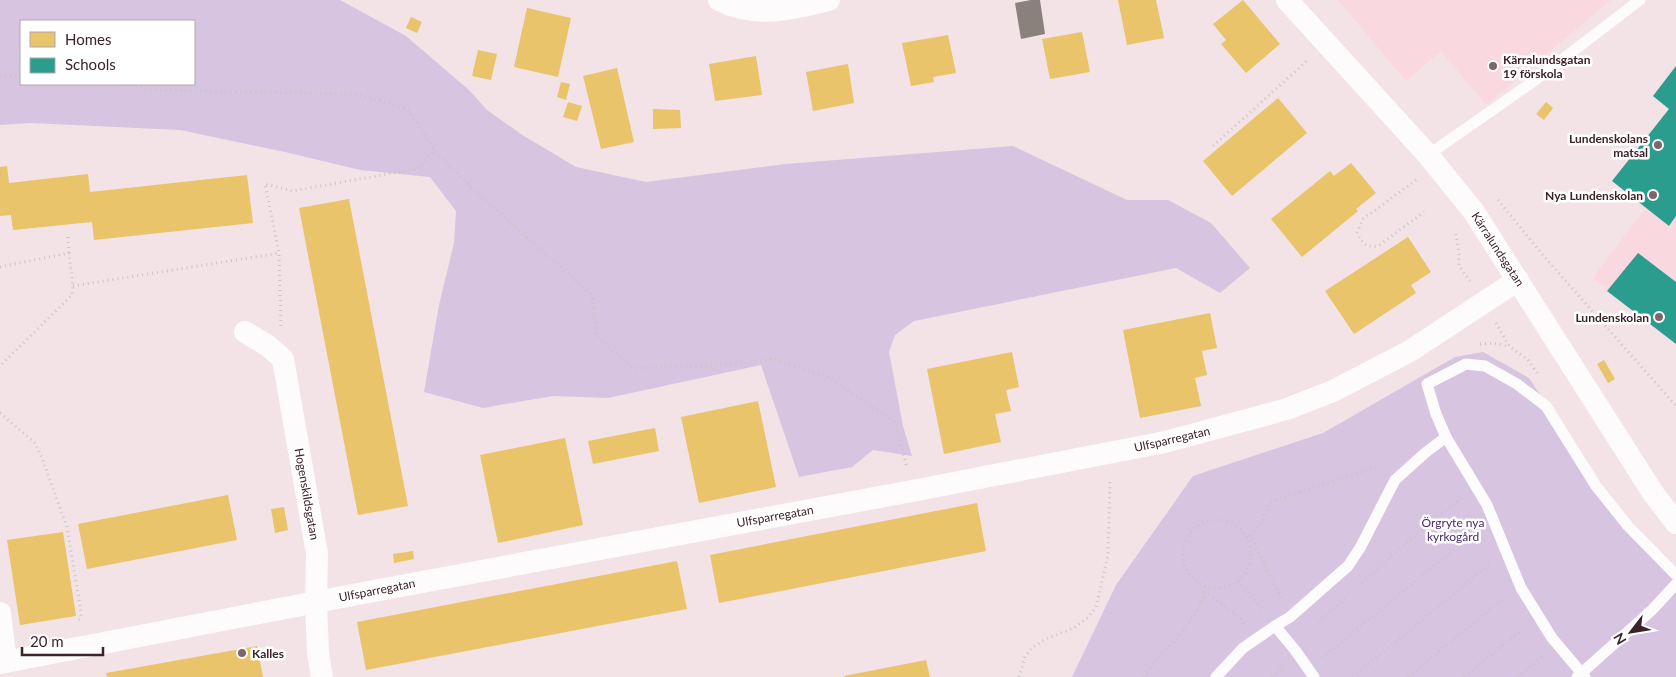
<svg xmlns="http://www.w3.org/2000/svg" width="1676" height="677" viewBox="0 0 1676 677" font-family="Lato,sans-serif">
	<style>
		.built { fill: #fad8df }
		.green { fill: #d6c4e0; fill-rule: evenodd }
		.homes { fill: #e9c46a }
		.schools { fill: #2a9d8f }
		.industry { fill: #8a817c }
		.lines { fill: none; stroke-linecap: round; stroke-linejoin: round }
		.path { stroke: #ccc4c5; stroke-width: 3; stroke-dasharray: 1 4; stroke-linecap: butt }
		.service { stroke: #fdfbfb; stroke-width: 11 }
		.minor { stroke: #fdfbfb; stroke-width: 22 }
		.poi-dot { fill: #7c656b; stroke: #fff; stroke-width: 2 }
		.labels { text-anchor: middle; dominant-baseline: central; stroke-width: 5; stroke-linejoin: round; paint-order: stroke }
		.poi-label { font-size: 12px; font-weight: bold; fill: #3c2229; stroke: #fff; text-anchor: end }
		.street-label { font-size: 12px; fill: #3c2229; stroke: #fff }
		.park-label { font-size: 12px; fill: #48266d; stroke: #fff }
	</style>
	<rect width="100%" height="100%" fill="#f3e2e6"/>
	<g class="built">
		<path d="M1338,0H1611L1486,105L1441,51L1406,81Z"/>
		<path d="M1676,66V344L1593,278L1646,208L1612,181L1669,109L1653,96Z"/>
	</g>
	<g class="green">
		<path d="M0,0H340L406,36L470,91L487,110L524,136L576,167L646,182L786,164L1013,146L1127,200H1168L1211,223L1250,268L1220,293L1176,268L914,321L895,335L889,352L903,426L912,456L873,450L852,467L799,477L761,365L608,398L553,396L483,408L424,392L439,305L454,243L456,211L430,177L360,170L285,152L180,130L31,123L0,125ZM21,21H194V84H21Z"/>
		<path d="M1483,352L1529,378L1594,476L1663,561L1676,572V677H1072L1116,585L1193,476L1323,433L1455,357Z"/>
	</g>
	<g class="homes">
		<path d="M1118,0H1156L1164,38L1127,45Z"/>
		<path d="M1243,0L1280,44L1246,73L1221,44L1226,40L1213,24Z"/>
		<path d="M527,8L571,18L558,77L514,67Z"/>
		<path d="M411,17L422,22L417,33L406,28Z"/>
		<path d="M1082,32L1090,72L1050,79L1042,39Z"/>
		<path d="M948,35L956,73L933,77L934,82L911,86L902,43Z"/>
		<path d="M478,50L497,54L491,80L472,76Z"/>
		<path d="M756,56L762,95L715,101L709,64Z"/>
		<path d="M848,64L854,103L813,111L806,72Z"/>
		<path d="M617,68L634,142L601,149L583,76Z"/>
		<path d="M561,82L570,84L566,100L557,97Z"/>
		<path d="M1278,98L1307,133L1232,196L1203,161Z"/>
		<path d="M568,102L582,106L577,121L563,117Z"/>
		<path d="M1546,102L1553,108L1544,120L1536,114Z"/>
		<path d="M653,109L680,110L681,128L653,129Z"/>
		<path d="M1351,163L1376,193L1356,209L1358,211L1302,257L1271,219L1330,171L1334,176Z"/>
		<path d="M7,166L9,183L88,174L90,192L247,175L253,223L94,240L92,222L13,230L11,215L0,216V167Z"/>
		<path d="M349,199L408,506L358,515L299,208Z"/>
		<path d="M1408,237L1431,272L1411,285L1416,293L1354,334L1325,291Z"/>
		<path d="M1210,313L1217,348L1202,351L1207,375L1195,378L1201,406L1140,418L1123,330Z"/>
		<path d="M1012,352L1019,387L1006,390L1011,411L995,414L1001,442L944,454L927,369Z"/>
		<path d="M1604,360L1615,379L1608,383L1597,364Z"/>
		<path d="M758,401L776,487L699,503L681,417Z"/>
		<path d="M655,428L659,451L593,464L588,441Z"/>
		<path d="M565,438L583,525L498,543L480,455Z"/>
		<path d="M228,495L237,540L87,569L78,524Z"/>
		<path d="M977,503L986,551L719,603L710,555Z"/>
		<path d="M284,507L288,530L275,533L271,509Z"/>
		<path d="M63,532L76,616L20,625L7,540Z"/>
		<path d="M413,551L414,559L394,563L393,554Z"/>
		<path d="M677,561L687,609L366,670L357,622Z"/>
		<path d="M257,646L263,677H107L106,673Z"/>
		<path d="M926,660L930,677H844V676Z"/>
	</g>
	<g class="schools">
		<path d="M1676,66V216L1669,226L1612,181L1669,109L1653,96Z"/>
		<path d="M1638,253L1676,282V344L1607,291Z"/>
	</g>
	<path class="industry" d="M1031,0H1040L1045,34L1021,39L1015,3Z"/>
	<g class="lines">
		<g class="path">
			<path d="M0,77L21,76"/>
			<path d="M126,84L154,90L357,94L408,110L435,151L479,195L592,295L596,336L633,368L708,366L774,359L829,377L895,422L907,468"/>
			<path d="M1213,146L1308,60"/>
			<path d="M1416,180L1363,219L1357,233C1362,243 1366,248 1378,246L1424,212"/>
			<path d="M1498,200L1542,254L1676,406"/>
			<path d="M1456,234L1459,254V266L1470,281"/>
			<path d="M68,237L69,253"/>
			<path d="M0,267L69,253L73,286L72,295L0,366"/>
			<path d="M73,286L279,253"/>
			<path d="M1496,323L1509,346L1528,360L1537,373"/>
			<path d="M281,326L279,253L265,184L292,191L417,169L435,151"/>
			<path d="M1480,344L1493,343L1508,346"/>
			<path d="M0,413L35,443L42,458L67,527L81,612V618L76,622"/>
			<circle cx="1217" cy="554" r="34"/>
			<path d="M1249,536H1251L1281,598"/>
			<path d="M1251,536L1262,522L1270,502L1374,468L1379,469"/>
			<path d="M1238,581L1263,611"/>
			<path d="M1362,583L1406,543L1461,498"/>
			<path d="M1204,592L1236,614L1244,624"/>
			<path d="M1318,622L1348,595"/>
			<path d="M1322,658L1478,530"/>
			<path d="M1019,677L1025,657L1033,647L1046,639L1074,628L1087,618L1096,608L1108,555L1110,479"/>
			<path d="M1144,677C1162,646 1202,624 1205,585"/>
			<path d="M1272,677L1284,665"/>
			<path d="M1353,677L1491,563"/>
			<path d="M1408,677L1504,598"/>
			<path d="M1464,677L1524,628"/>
			<path d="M1518,677L1544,655"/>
		</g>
		<g class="service">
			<path d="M1428,155L1534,81L1640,0"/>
			<path d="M1446,437L1436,414L1427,384L1466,364L1485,366L1517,384L1546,406L1596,486L1628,526L1676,575"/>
			<path d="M1275,626L1295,650L1314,677"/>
			<path d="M1216,677L1243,648L1275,626L1290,617L1348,566L1360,548L1395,480L1425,453L1446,437L1487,505L1521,588L1552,638L1585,677"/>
			<path d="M1577,677L1652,610L1676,584"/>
		</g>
		<g class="minor">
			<path d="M719,0C757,19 790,9 829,0"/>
			<path d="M1287,0L1428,155L1474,212L1653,493L1676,523"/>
			<path d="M245,332L268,346L283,359L317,554L316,603L318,653L322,677"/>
			<path d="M0,613L6,662"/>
			<path d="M0,663L363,593L912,491L1165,442L1287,409L1333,391L1410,351L1518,280"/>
		</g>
	</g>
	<g class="poi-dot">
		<circle cx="1493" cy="66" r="5"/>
		<circle cx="1658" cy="145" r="5"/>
		<circle cx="1653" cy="195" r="5"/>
		<circle cx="1659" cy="317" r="5"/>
		<circle cx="242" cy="653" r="5"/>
	</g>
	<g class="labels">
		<g class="poi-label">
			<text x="1503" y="59" text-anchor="start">Kärralundsgatan<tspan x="1503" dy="14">19 förskola</tspan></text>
			<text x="1648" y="138">Lundenskolans<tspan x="1648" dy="14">matsal</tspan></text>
			<text x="1643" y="195">Nya Lundenskolan</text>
			<text x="1649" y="317">Lundenskolan</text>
			<text x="252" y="653" text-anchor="start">Kalles</text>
		</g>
		<g class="street-label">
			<text transform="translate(1498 249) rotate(57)">Kärralundsgatan</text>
			<text transform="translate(1172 439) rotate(-13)">Ulfsparregatan</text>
			<text transform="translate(307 494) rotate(80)">Hogenskildsgatan</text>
			<text transform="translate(775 516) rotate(-10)">Ulfsparregatan</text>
			<text transform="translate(377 590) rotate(-11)">Ulfsparregatan</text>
		</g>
		<g class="park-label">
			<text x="1453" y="522">Örgryte nya<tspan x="1453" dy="14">kyrkogård</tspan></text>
		</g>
	</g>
	<rect x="20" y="20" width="175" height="65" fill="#ffffff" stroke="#b1a7a9"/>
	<rect x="30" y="32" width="25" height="15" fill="#e9c46a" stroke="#b1a7a9"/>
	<text x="65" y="45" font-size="15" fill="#3c2229">Homes</text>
	<rect x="30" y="58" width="25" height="15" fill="#2a9d8f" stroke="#b1a7a9"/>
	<text x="65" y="70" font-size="15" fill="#3c2229">Schools</text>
	<g transform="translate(1631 632) rotate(239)" stroke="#ffffff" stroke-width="4" paint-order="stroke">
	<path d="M0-4L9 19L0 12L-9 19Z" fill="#3c2229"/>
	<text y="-8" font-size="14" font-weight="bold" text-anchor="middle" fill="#3c2229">N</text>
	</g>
	<path d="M22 647v8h81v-8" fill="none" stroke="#3c2229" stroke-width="2.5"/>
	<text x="30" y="647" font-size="15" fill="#3c2229" stroke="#ffffff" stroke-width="4" paint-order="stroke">20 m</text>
</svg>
